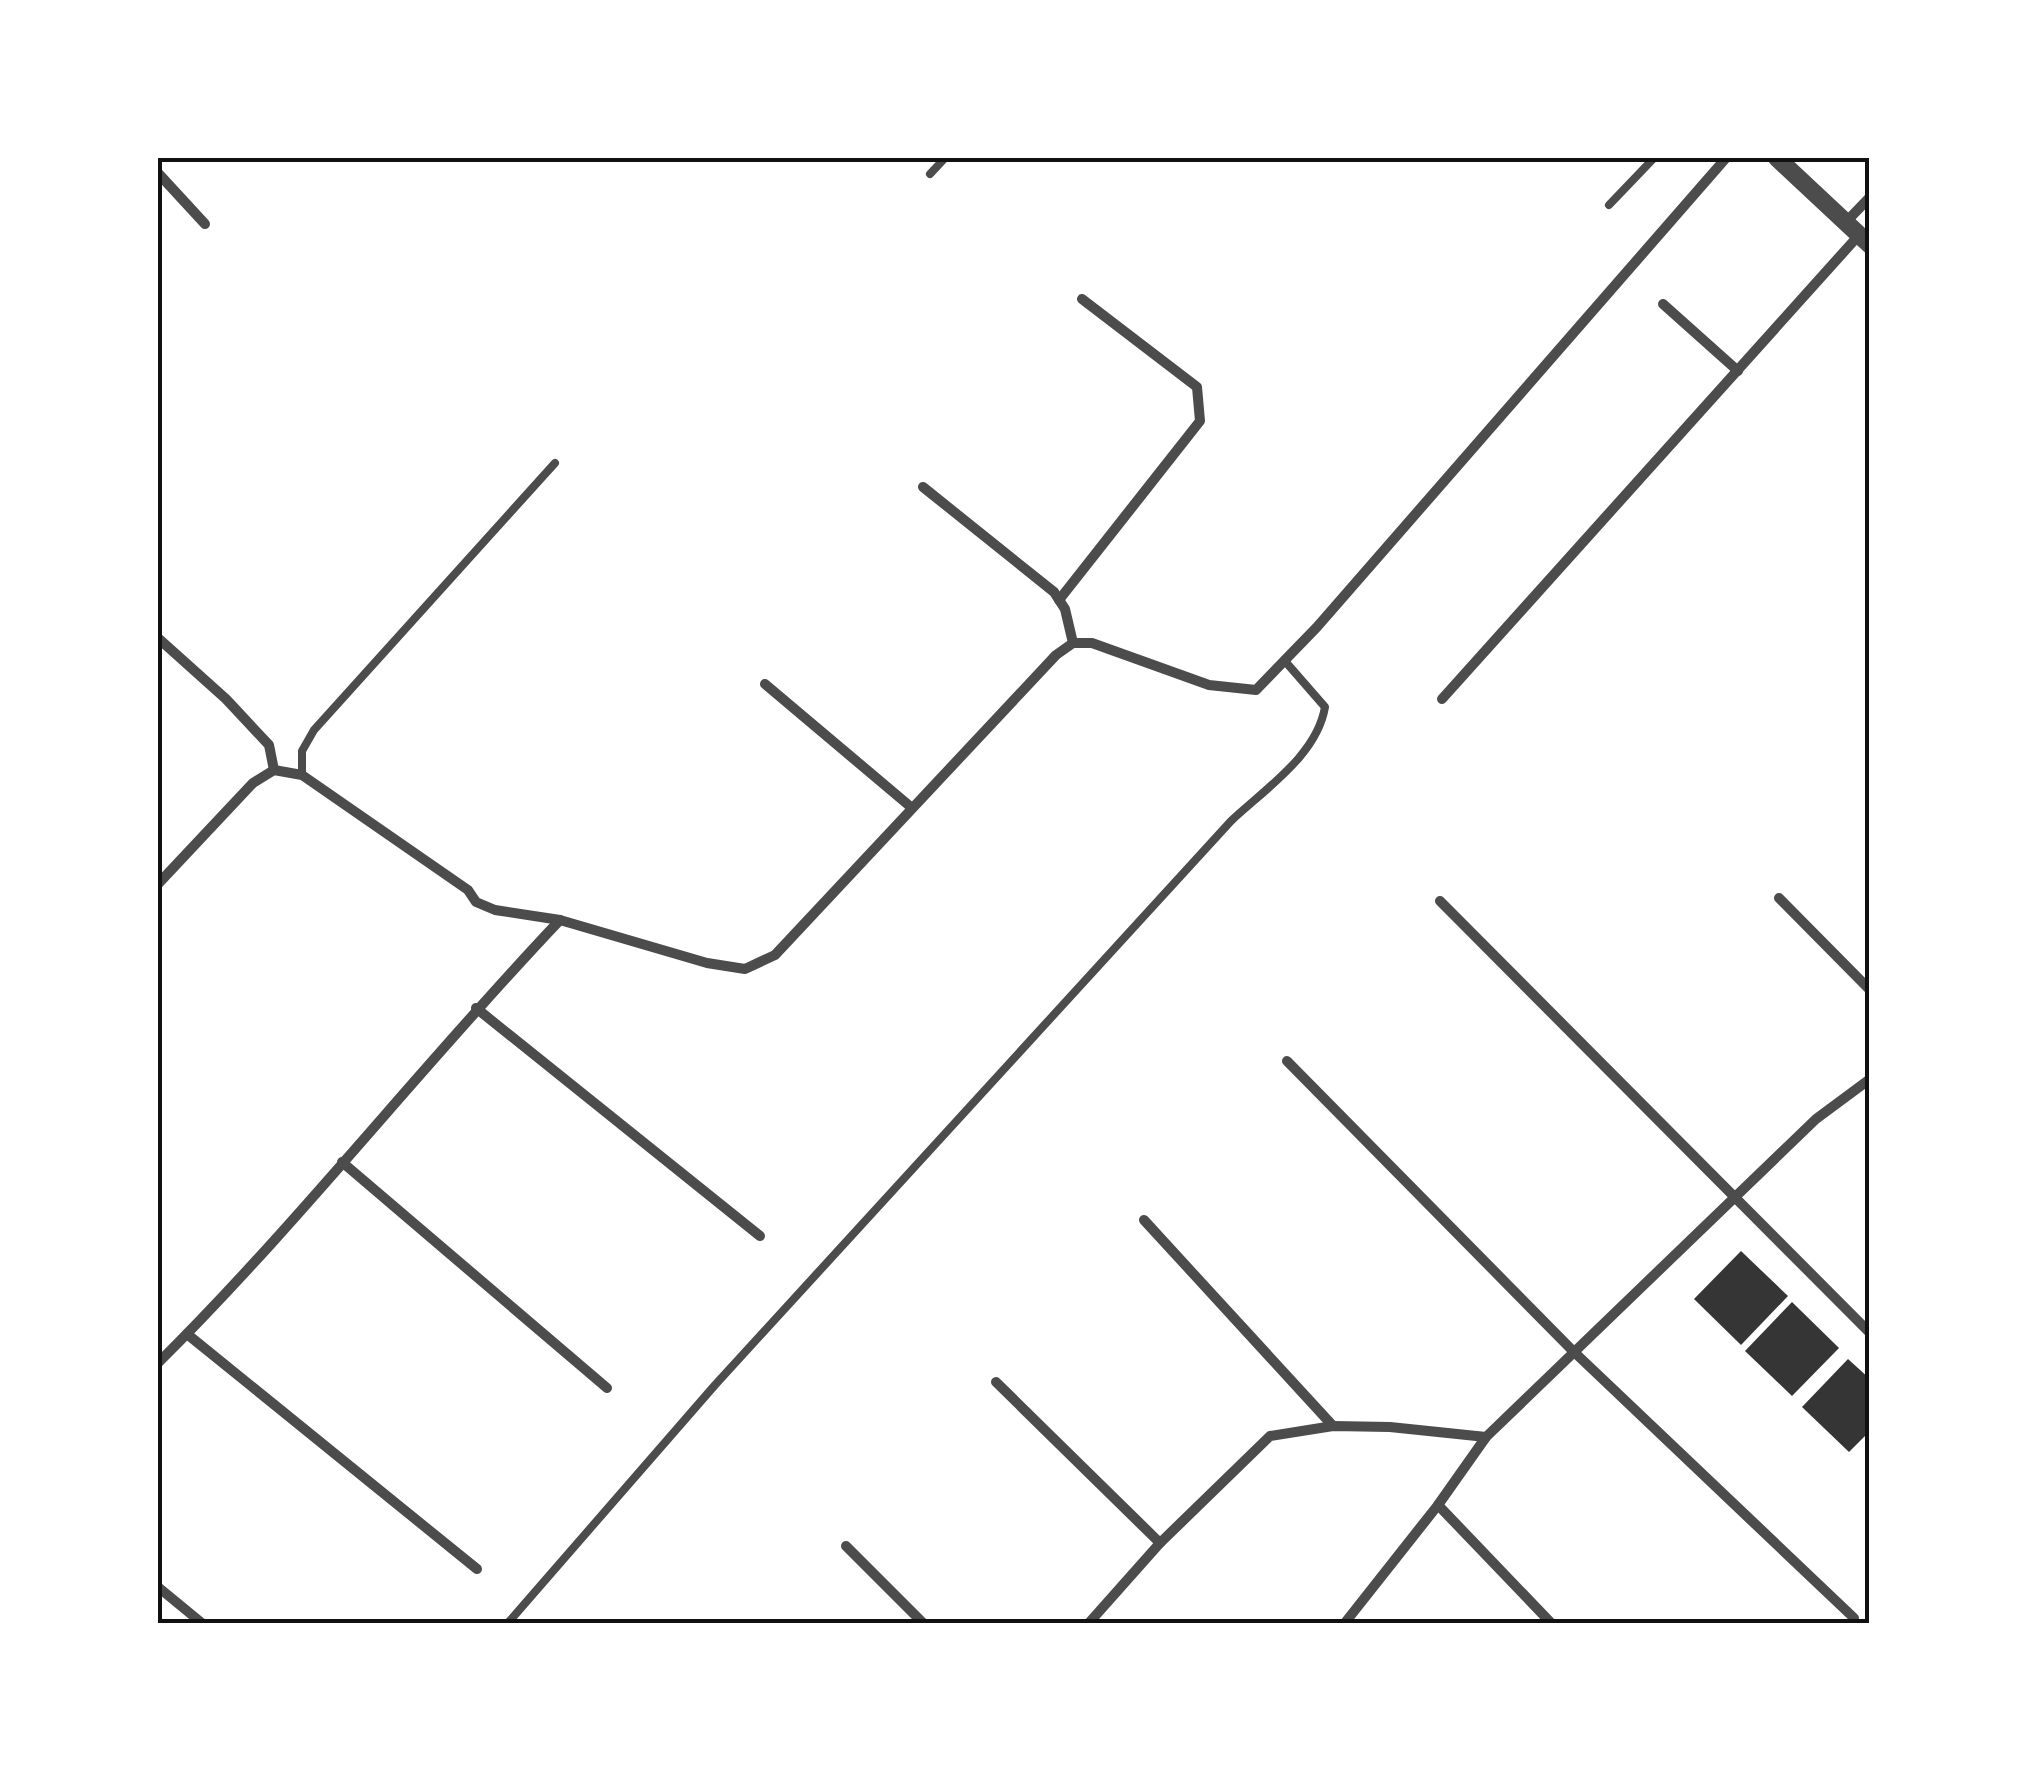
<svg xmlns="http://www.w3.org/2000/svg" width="2027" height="1781" viewBox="0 0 2027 1781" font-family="'Exo 2',sans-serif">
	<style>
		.building { fill: #353535 }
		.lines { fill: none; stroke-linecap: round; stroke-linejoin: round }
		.service { stroke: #4c4c4c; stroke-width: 8 }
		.minor { stroke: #4c4c4c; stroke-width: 10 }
		.tertiary { stroke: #4c4c4c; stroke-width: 18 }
		.neatline { fill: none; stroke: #111; stroke-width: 4 }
	</style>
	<rect width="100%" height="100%" fill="#fff"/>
	<g class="building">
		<path d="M1741,1251L1788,1296L1741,1345L1694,1299Z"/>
		<path d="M1792,1302L1839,1348L1792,1396L1745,1351Z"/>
		<path d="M1848,1359L1870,1379V1431L1849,1452L1802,1407Z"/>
	</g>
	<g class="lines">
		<g class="service">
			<path d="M930,174L945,158"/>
			<path d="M1609,205L1654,158"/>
			<path d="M302,775V751L314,730L555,463"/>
			<path d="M507,1624L715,1385L1231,821C1265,789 1317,755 1325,707L1284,660"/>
		</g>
		<g class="minor">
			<path d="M158,173L205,224"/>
			<path d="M1846,222L1870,197"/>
			<path d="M1663,304L1738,371"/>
			<path d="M923,487L1054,592L1065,609L1073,643"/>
			<path d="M1059,600L1200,421L1197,387L1082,299"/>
			<path d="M158,638L226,699L269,745L274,770"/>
			<path d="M765,684L912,808"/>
			<path d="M1442,699L1859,235"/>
			<path d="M158,884L253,783L274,770L302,775L468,890L476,902L495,910L560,920L707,963L745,969L775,955L1056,655L1073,643H1092L1209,685L1256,690L1317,627L1726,158"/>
			<path d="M1779,898L1870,990"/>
			<path d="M1440,901L1870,1333"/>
			<path d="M476,1008L760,1236"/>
			<path d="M1287,1061L1572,1350L1854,1618"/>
			<path d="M342,1162L607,1388"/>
			<path d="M1144,1220L1333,1426"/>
			<path d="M187,1334L477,1569"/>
			<path d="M158,1363C299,1223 422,1065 560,920"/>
			<path d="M996,1382L1160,1543"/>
			<path d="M1438,1505L1552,1624"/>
			<path d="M846,1546L924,1624"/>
			<path d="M158,1587L203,1624"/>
			<path d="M1088,1624L1160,1543L1270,1436L1333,1426L1390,1427L1486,1437"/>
			<path d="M1344,1624L1438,1505L1486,1437L1816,1119L1870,1079"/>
		</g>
		<path class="tertiary" d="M1777,158L1870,245"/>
	</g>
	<rect width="2027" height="1781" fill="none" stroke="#ffffff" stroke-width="320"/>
	<rect x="160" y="160" width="1707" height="1461" class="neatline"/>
</svg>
